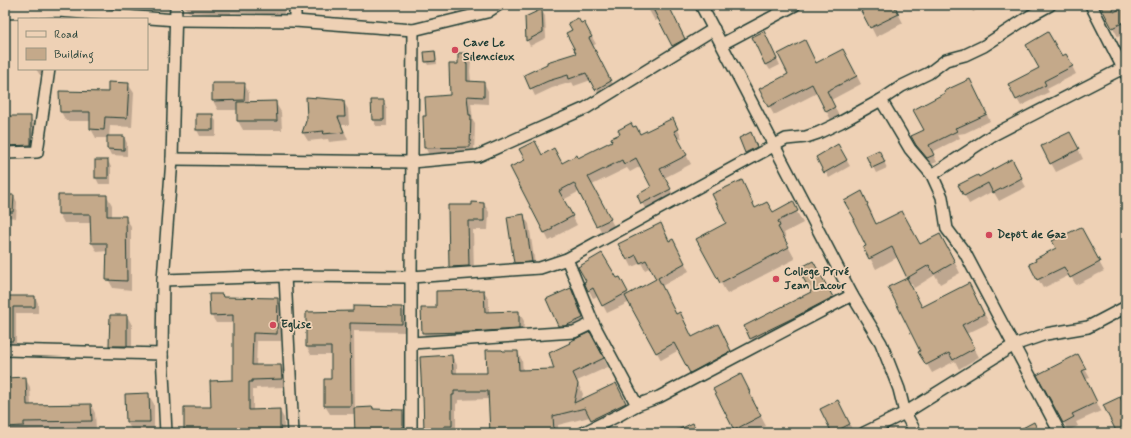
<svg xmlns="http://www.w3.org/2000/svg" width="1131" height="438" viewBox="0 0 1131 438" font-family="Mynerve,sans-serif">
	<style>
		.shadow { fill: #0003 }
		.building { fill: #c4a98a; stroke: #1f3d34 }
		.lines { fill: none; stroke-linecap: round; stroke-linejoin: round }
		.minor-casing { stroke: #1f3d34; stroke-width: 14 }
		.minor { stroke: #eed1b5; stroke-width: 11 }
		.poi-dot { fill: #d1495b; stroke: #eed1b5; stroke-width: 1.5 }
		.labels { text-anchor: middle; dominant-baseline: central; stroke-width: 3.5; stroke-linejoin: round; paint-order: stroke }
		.poi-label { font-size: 12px; font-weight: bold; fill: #1f3d34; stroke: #eed1b5; text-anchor: start }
	</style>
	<rect width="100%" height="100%" fill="#eed1b5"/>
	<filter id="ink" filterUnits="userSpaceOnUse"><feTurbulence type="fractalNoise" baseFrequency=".025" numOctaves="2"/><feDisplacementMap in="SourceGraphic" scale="8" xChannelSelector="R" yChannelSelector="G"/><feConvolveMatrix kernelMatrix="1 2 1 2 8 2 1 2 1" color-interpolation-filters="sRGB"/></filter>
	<g filter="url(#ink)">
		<g class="shadow">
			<path d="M183,5H284V15L231,12V14L189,12Z"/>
			<path d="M646,5H660L663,10L674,17L690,48L679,55L660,19L655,21Z"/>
			<path d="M875,5H894L903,23L876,37L863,11Z"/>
			<path d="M935,5H941L936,8Z"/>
			<path d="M969,5H986L973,12Z"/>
			<path d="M1101,5H1110L1114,13L1126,7V33L1118,37Z"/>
			<path d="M541,10L545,16L546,38L530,46L527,40Z"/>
			<path d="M581,25L588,30L596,44L592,46L615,88L600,96L591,80L574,86L572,82L552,88L535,96L525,75L577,54Z"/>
			<path d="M764,32L780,65L770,70L766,64Z"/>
			<path d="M434,52L436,55L437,64L428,65L426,62Z"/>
			<path d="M466,54L471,62L470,71L471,82L484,83L488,91V104L471,103L473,120L475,123L474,155H429L425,147L427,117L451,96L459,65Z"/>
			<path d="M1062,57L1070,62L1076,74L1047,89L1049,92L1021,106L1017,99Z"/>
			<path d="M848,59L861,84L831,100L839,116L831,120L817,93L774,115L769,106L790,75L816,64Z"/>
			<path d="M36,69H46L45,75H40Z"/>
			<path d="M128,84L134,93L132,127L110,126L109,137H124L127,143V156L111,155L108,149V138H96L91,129V121H66L61,112Z"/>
			<path d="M244,84L249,93V103L275,102L281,112L282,130H243L238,121V110H218L213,101Z"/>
			<path d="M973,87L990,121L965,133L958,134L960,138L932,152L937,162L932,164L921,152L912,137L925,130Z"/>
			<path d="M343,101L348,109L349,125H342L348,140L329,142L328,139L308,141L303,133Z"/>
			<path d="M383,101L387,107V126H376L373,120Z"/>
			<path d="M212,115L216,121V136H200L197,130Z"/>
			<path d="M5,117H30L37,129V157L12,158L8,159L5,162Z"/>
			<path d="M633,128L641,135L677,128L682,138L678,140L691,164L664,178L675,198L647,212L642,203L652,188L641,166L630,172L627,168L592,185L615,228L602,233L580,191L563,200L577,225L556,236L557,237L549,241L511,168L542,156L562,165L578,159L614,141Z"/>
			<path d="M740,138L754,140L760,153L749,159Z"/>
			<path d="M1075,142L1083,159L1056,172L1051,163Z"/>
			<path d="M838,146L850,166L829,178L817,157Z"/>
			<path d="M882,157L887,168L876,173L873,167Z"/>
			<path d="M108,161L111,167V184H99L96,178Z"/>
			<path d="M1016,169L1026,187L999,201L993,191L969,204L960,186L978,178Z"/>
			<path d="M5,196H14L17,202L16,218L7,217L5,214Z"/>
			<path d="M59,196H107L112,205V217H125L131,226V290L113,288L108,279V251L97,252L92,243L91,223H64L59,214Z"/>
			<path d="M792,203L803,223L784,233L786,238L784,239L795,259L727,294L697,240L755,209L773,213Z"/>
			<path d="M867,203L873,215L872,216L876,225L920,246L946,245L960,273L940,284L935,275L914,288L911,283L909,284L922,308L974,293L989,323L966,334L979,357L959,369L955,361L932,373L920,352L921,351L889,287L908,279L898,257L876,269L870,258L867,246L856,224Z"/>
			<path d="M484,204L489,212L488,230H473L474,274L455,276L450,267L449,206H473Z"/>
			<path d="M523,215L529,224L536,271L521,272L515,262Z"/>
			<path d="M1085,236L1104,271L1076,285L1070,275L1043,288L1030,265Z"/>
			<path d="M669,242L677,248L689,271L662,286L676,315L692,338L722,333L734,359L695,380L679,350L661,360L630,302L607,313L598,296L593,298L585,283L617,280L624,286L629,295L657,279L651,267L645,270L641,263L632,267L620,244Z"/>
			<path d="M813,262L837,306L756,347L751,338L812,293Z"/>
			<path d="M571,289L576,298L588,328L565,335L559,326Z"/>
			<path d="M484,291L489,300V313L519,312L524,321L523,337L428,341L423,332L437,309Z"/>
			<path d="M5,297H35L38,303V313H16V347L8,346L5,342Z"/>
			<path d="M224,298L277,299L282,307L281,341H257L256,366H281L285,373V387L256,388V390H253V411L279,410L284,418V433H185L212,408L234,381V323H216L211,315Z"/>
			<path d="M402,308L406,316V332L354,331L355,409L374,410L402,411L408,421V433H356L355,414H330L325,406L332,380V355H311L307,347L354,312Z"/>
			<path d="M127,316L132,325V355H115L110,345Z"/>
			<path d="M595,342L608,367L577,381L583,394L581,401L621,393L630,412L597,428L590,417L558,425V433H491L489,399L458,400V403L456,404V433H426L425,431L424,398L423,396L452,356L457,365V374H488L503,352H517L522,360L523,371L556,370Z"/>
			<path d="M1082,364L1090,378L1086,379L1101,411L1076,422L1078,426L1068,431L1064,423Z"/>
			<path d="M25,378L30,387L31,406L91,405L95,413L96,429L28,430V433H5V379Z"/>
			<path d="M746,385L755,402H753L766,426L751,433H737L714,389Z"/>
			<path d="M148,394L154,404V431H132L127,422L126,395Z"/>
			<path d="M821,410L843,411L854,433H833Z"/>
			<path d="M892,428L895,433H882Z"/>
		</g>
		<g class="building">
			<path d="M651,5H661L663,9L669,6L685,39L672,46Z"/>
			<path d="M873,5H894L899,14L870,28L861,11Z"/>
			<path d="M1100,5H1111L1114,12L1126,6V21L1112,28Z"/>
			<path d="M542,9L543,32L526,41L525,17Z"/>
			<path d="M578,18L581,23L584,22L592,37L589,38L611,81L595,90L586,73L569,79L568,75L548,81L530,89L524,75L547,64V62L576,53L574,50H575L566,33L572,30L568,23Z"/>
			<path d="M764,31L777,59L765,65L752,37Z"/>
			<path d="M1048,32L1062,56L1066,54L1073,66L1044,81L1046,85L1016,100L1008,84L1039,68L1026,45Z"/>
			<path d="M805,40L816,63L843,49L857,76L827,91L835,107L826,112L812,84L768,107L759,89L788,74L778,54Z"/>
			<path d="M435,51L436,61L425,62L424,52Z"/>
			<path d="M458,53H467L466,64H467V81L484,82V97L467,96L469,115H471L470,147L424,148L423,116H426L425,97L450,95L449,64H458Z"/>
			<path d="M970,79L987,114L961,126L955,128L957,131L929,145L934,155L927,158L916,145L911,136L924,130L913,110L945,93L944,91Z"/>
			<path d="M108,82L129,83L127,118L105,117L104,130L90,129V112H60L59,91L108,92Z"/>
			<path d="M212,83H245L244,100L212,101Z"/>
			<path d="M306,97L344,100L345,117H338L344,132L323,134L324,131L302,133L307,118Z"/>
			<path d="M371,100H384V120H372Z"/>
			<path d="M276,101L277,121H237V102Z"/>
			<rect x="196" y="114" width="17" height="16"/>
			<path d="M5,116H31V145L5,146Z"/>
			<path d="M673,118L678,129L674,131L687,155L660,169L671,189L641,204L637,195L651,187L636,158L624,165L622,160L588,177L611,219L596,226L574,183L559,191L573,216L552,227L553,229L544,233L510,167L525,160L519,149L535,141L542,155L554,148L562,163L577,155L578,158L612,141L611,138L620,134L618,130L631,123L633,127L636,126L640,134Z"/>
			<path d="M751,132L757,147L745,153L739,138Z"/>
			<path d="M1070,132L1079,149L1050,164L1041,146Z"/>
			<path d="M107,136H124V150L107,149Z"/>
			<path d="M838,144L847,160L824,173L816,157Z"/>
			<path d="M879,150L885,162L872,168L866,156Z"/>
			<path d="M1012,159L1022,178L993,193L988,183L964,196L958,185L978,175L979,177Z"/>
			<rect x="95" y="160" width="13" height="18"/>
			<path d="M742,180L755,208L767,202L773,212L793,201L798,211L778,221L780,226L778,227L789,247L720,283L696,239L726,223L712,194Z"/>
			<path d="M862,191L868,204L867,205L876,224L902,211L920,244L940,234L955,262L934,274L929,265L907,278L892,247L869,259L863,247L866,246L853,220H855L844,201Z"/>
			<path d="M5,195H14L13,212H5Z"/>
			<path d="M58,195H107V216H126L127,281L106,280L107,243H91L90,214H58Z"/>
			<path d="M472,202L484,203V221H468L469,266L449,267L448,205H472Z"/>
			<path d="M524,214L532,262L514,263L507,217Z"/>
			<path d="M661,223L669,241L673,239L685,263L658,278L676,314L680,312L692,337L718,324L731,351L690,373L674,343L656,353L625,296L656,279L646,260L640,263L636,255L627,260L618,244Z"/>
			<path d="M1081,227L1100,262L1070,278L1064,267L1037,280L1029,264L1036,261L1035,259L1056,248L1052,241Z"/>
			<path d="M602,253L617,278L620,277L628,292L602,306L593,288L588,291L584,282L586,281L578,267Z"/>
			<path d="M813,261L833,297L791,319L750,339L744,326L811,292L798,269Z"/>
			<path d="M907,278L922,307L969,283L984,314L962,325L975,348L953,360L949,353L926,365L918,352L920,351L888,287Z"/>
			<path d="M571,288L583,318L565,326H558L546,299Z"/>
			<path d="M484,290L485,312L519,311V329L470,332L422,333L421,308H436V291Z"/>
			<path d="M209,294H222L223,297L278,298L277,334L253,333L252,365H281L282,379L252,380V382H249V410L280,409V433H184V407H211L210,381L233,380V315L210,316Z"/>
			<path d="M5,296H35V307H13V341H5Z"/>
			<path d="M353,306L402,307V324L350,323L351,406H324V379H331V347H306V312L353,311Z"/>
			<path d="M110,315H127V346H109Z"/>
			<path d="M590,332L604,358L573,373L578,384L574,403L616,383L626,403L591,420L585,408L553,416L554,431L522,430V432L490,433L488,391H454V395H452V426H444V431H424L423,396H422L420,357L452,355L453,373H487L486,350H502L503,351H518L519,370L554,369L549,353L570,343L569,342Z"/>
			<path d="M1078,354L1086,369L1082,371L1097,402L1072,414L1074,417L1063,423L1037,375Z"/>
			<path d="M741,374L750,392L749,393L761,416L734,430L713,389Z"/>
			<path d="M26,377L27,405L91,404L92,421L24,422V426L5,427V378Z"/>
			<path d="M149,393L150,422H126L125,394Z"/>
			<path d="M1120,397L1126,408V433H1117L1103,405Z"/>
			<path d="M838,400L850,424L832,433L820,409Z"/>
			<path d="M373,407V409L403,410V433H355L354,408Z"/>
			<path d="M1034,422L1039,433H1013Z"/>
			<path d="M693,423L697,433H671Z"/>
		</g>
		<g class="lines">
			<g class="minor-casing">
				<g id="minor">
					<path d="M295,5V21"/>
					<path d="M701,5L852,295L881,343L899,389L905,413L916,433"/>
					<path d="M1091,5L1126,74"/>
					<path d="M5,13L58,11L176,20L295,21L413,30L487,12L498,5"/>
					<path d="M722,44L795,5"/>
					<path d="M881,100L910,149L932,175L942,197L947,229L965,253L1060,433"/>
					<path d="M5,153L37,152L49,69"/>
					<path d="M172,159L412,162L478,156L586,108L714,29"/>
					<path d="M932,175L993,135L1123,68"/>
					<path d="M567,259L593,323L637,405"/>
					<path d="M285,276L293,433"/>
					<path d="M163,280L285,276L411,277L540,268L567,259L786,139L806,137L818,133L841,122L881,100L902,86L929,73L946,60L965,55L984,46L1030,16L1050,5"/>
					<path d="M412,343L574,332L593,323"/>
					<path d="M5,350L162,354"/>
					<path d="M166,433L162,354L163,280L172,159L176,5"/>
					<path d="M411,433V277L413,30"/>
					<path d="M583,433L621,414L637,405L659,397L852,295"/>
					<path d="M864,433L905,413L1014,345L1046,334L1088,327L1126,307"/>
				</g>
			</g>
			<use href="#minor" class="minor"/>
		</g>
	</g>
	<g class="poi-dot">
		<circle cx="455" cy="50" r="4"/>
		<circle cx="989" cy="235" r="4"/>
		<circle cx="776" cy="279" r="4"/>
		<circle cx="273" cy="325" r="4"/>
	</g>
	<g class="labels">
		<g class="poi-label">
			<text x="463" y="43">Cave Le<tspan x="463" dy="14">Silencieux</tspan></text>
			<text x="997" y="235">Depôt de Gaz</text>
			<text x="784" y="272">College Privé<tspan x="784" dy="14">Jean Lacour</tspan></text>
			<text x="281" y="325">Eglise</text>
		</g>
	</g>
	<rect width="1131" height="438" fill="none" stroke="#eed1b5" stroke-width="20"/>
	<rect x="10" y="10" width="1111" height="418" fill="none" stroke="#1f3d34" stroke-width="1.5" filter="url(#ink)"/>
	<rect x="18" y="18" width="130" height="52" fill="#eed1b5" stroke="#9b9681"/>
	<rect x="26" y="31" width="20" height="6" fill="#eed1b5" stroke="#9b9681"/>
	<text x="54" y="38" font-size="12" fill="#1f3d34">Road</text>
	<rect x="26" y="48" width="20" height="12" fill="#c4a98a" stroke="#9b9681"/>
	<text x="54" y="58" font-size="12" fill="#1f3d34">Building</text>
</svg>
